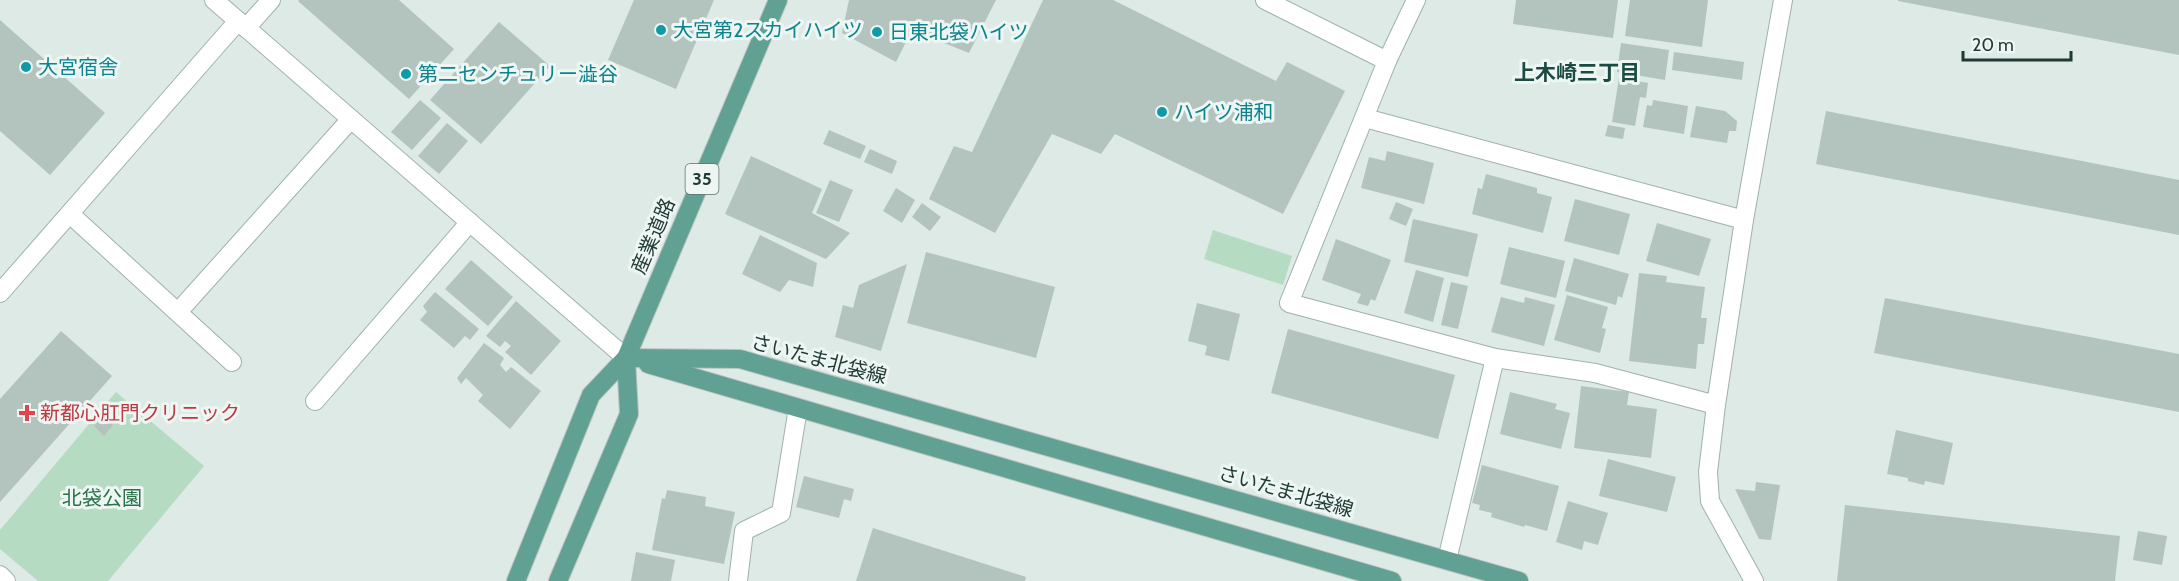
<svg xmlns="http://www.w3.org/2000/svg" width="2179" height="581" viewBox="0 0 2179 581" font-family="Cabin,'Noto Sans JP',sans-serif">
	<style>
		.green { fill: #b5dcc2 }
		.building { fill: #b3c4be }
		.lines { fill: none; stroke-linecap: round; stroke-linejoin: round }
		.minor-casing { stroke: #a0b1ac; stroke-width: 20 }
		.major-casing { stroke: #bcc4c2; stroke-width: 20 }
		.minor { stroke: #fff; stroke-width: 18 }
		.major { stroke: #61a194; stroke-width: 18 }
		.culture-dot { fill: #0f9aa8; stroke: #eef6f3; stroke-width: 2 }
		.health-dot { fill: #e0444e; stroke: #eef6f3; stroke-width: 2 }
		.labels { text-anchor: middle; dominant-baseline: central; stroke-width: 6; stroke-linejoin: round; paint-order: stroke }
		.shield { fill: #eef6f3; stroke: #5d726d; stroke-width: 1.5 }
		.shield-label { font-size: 18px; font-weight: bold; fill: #1f3934 }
		.culture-label { font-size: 20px; fill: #0d838f; stroke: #eef6f3; text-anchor: start }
		.street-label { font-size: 20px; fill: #1f3934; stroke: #eef6f3 }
		.health-label { font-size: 20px; fill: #be3a42; stroke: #eef6f3; text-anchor: start }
		.park-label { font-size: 20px; fill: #287149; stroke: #eef6f3 }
		.neighbourhood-label { font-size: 21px; font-weight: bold; fill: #1b4b42; stroke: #eef6f3 }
	</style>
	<rect width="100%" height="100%" fill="#ddeae5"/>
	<g class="green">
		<path d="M1213,230L1292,256L1283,285L1204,259Z"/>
		<path d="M116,392L204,466L108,581H38L0,549V530Z"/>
	</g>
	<g class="building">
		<path d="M299,0H399L454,49L409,99L298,1Z"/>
		<path d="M634,0H714L676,89L608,60Z"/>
		<path d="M849,0H996L969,53L912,30L896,62L842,33Z"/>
		<path d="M1043,0H1113L1276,81L1287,62L1345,91L1283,214L1115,134L1101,154L1052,134L995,233L929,199L954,146L972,152Z"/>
		<path d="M1516,0H1618L1613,38L1513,24Z"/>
		<path d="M1630,0H1708L1702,47L1625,36Z"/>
		<path d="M1898,0H2179V55L1898,1Z"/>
		<path d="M0,20L105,113L50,175L0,131Z"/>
		<path d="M499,22L550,66L481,144L430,100Z"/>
		<path d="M1621,43L1669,50L1665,80L1617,72Z"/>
		<path d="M1674,52L1744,62L1742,80L1672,70Z"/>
		<path d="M1619,78L1648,83L1646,98L1640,97L1635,126L1612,122Z"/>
		<path d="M420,100L441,118L412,150L391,132Z"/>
		<path d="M1653,100L1688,106L1684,134L1643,127L1647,105L1652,106Z"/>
		<path d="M1696,106L1725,111L1737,121L1736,131H1729L1727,143L1690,137Z"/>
		<path d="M1826,111L2179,180V235L1816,164Z"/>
		<path d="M447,123L468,141L439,174L418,156Z"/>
		<path d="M1608,125L1625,128L1623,139L1605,136Z"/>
		<path d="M829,130L866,146L860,159L823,144Z"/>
		<path d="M870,149L897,161L892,174L864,162Z"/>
		<path d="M1387,151L1434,163L1424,204L1361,188L1369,157L1385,161Z"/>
		<path d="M751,156L822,189L812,213L850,233L826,259L725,214Z"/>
		<path d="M1486,174L1537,188V193L1552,197L1543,233L1472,214L1478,188L1482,189Z"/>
		<path d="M830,180L853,190L839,222L816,213Z"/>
		<path d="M896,188L915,200L902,223L883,211Z"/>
		<path d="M1575,199L1630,214L1619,255L1564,241Z"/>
		<path d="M1396,202L1413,209L1406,226L1389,219Z"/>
		<path d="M922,203L941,217L930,231L912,217Z"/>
		<path d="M1413,219L1478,234L1468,277L1404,262Z"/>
		<path d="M1657,223L1711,239L1699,276L1646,261Z"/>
		<path d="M760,235L817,263L813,287L789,280L780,292L742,274Z"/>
		<path d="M1336,239L1391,260L1375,301L1371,299L1368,306L1357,303L1361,294L1322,280Z"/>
		<path d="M1509,247L1565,261L1556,298L1500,284Z"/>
		<path d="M926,252L1055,287L1036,358L907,323Z"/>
		<path d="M1574,258L1629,274L1622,298L1618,296L1616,305L1565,291Z"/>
		<path d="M471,260L513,297L488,326L445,289Z"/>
		<path d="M907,264L881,351L835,337L843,305L853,308L859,285Z"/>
		<path d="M1416,270L1444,278L1433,322L1404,313Z"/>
		<path d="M1639,273L1667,276L1666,282L1705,287L1701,318H1707L1704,344H1698L1696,369L1629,361Z"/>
		<path d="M1451,282L1468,286L1458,329L1441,325Z"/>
		<path d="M435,292L479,329L470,340L465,336L454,348L420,320L427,312L423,306Z"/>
		<path d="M1567,295L1608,307L1602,328L1606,329L1600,353L1554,340Z"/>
		<path d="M1501,297L1524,303L1525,297L1555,305L1544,346L1491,332Z"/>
		<path d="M1885,298L2179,354V412L1874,353Z"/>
		<path d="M516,301L561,341L531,375L505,352L511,346L505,341L500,347L486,336Z"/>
		<path d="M1197,303L1240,314L1229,361L1205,355L1207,346L1188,341Z"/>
		<path d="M1288,329L1455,375L1438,439L1271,393Z"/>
		<path d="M61,331L112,376L0,502V399Z"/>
		<path d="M484,343L504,358L500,365L506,372L511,367L541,391L510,429L478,401L483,395L466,378L461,384L457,378Z"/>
		<path d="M1581,386L1629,392L1627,405L1657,409L1651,458L1574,448Z"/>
		<path d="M1510,392L1557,404L1555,409L1570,413L1561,449L1500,434Z"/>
		<path d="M103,416L113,425L104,436L94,426Z"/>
		<path d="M1896,430L1953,443L1944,485L1925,481L1924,485L1908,481V478L1887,474Z"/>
		<path d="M1608,459L1676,477L1667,512L1599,496Z"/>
		<path d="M1482,465L1559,486L1547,531L1525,525L1524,527L1491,517L1492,513L1479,510L1480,505L1472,503Z"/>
		<path d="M804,476L854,489L851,501L844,499L839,518L796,507Z"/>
		<path d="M1756,482L1780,485L1771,540L1759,539L1735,489L1755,491Z"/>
		<path d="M667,490L706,497L705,506L735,512L724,564L652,550L662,498L665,499Z"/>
		<path d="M1568,501L1608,513L1598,545L1584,541L1582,550L1556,542Z"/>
		<path d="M1845,505L2120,536L2115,581H1837Z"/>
		<path d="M873,528L1026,577L1025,581H856Z"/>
		<path d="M2138,531L2167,536L2162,565L2133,560Z"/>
		<path d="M636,552L675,560L671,581H631Z"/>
	</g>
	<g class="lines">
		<g class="minor-casing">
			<g id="minor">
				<path d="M214,0L626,358"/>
				<path d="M1265,0L1387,61L1289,303L1495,358L1595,373L1716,405"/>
				<path d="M246,28L271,0"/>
				<path d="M1387,61L1416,0"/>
				<path d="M1365,118L1744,220"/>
				<path d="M70,214L232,362"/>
				<path d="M0,293L238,21"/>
				<path d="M178,312L351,119"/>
				<path d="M315,401L470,222"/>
				<path d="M1447,560L1495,358"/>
				<path d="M0,575L6,581"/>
				<path d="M738,581L744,531L781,513L798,408"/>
				<path d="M1754,581L1710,501L1708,472L1716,405L1744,220L1783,0"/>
			</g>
		</g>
		<g class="major-casing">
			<g id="major">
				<path d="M626,358L740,359L1519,581"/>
				<path d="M648,364L1392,581"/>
				<path d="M516,581L591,395L626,358L778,0"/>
				<path d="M558,581L629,414L626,358"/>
			</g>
		</g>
		<use href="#minor" class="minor"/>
		<use href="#major" class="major"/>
	</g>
	<g class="culture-dot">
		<circle cx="661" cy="30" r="6"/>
		<circle cx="877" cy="32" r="6"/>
		<circle cx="26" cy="67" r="6"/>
		<circle cx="406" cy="74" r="6"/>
		<circle cx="1162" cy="112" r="6"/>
	</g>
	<path class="health-dot" d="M24 404h6v6h6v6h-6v6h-6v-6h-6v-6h6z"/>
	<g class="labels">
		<rect class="shield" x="685.5" y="164" width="33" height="30" rx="4.5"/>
		<g class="shield-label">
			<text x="702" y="179">35</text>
		</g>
		<g class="culture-label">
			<text x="673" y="30">大宮第2スカイハイツ</text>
			<text x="889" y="32">日東北袋ハイツ</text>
			<text x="38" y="67">大宮宿舎</text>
			<text x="418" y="74">第二センチュリー澁谷</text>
			<text x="1174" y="112">ハイツ浦和</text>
		</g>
		<g class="street-label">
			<text transform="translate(653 236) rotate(-67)">産業道路</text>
			<text transform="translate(819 359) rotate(15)">さいたま北袋線</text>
			<text transform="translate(1286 491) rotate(16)">さいたま北袋線</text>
		</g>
		<g class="health-label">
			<text x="40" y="413">新都心肛門クリニック</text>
		</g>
		<g class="park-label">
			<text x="102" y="498">北袋公園</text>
		</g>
		<g class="neighbourhood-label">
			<text x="1577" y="72">上木崎三丁目</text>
		</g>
	</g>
	<path d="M1963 51v9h108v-9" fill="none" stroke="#1f3934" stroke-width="3"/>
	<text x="1972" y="51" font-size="18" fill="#1f3934" stroke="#eef6f3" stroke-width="4.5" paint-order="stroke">20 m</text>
</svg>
